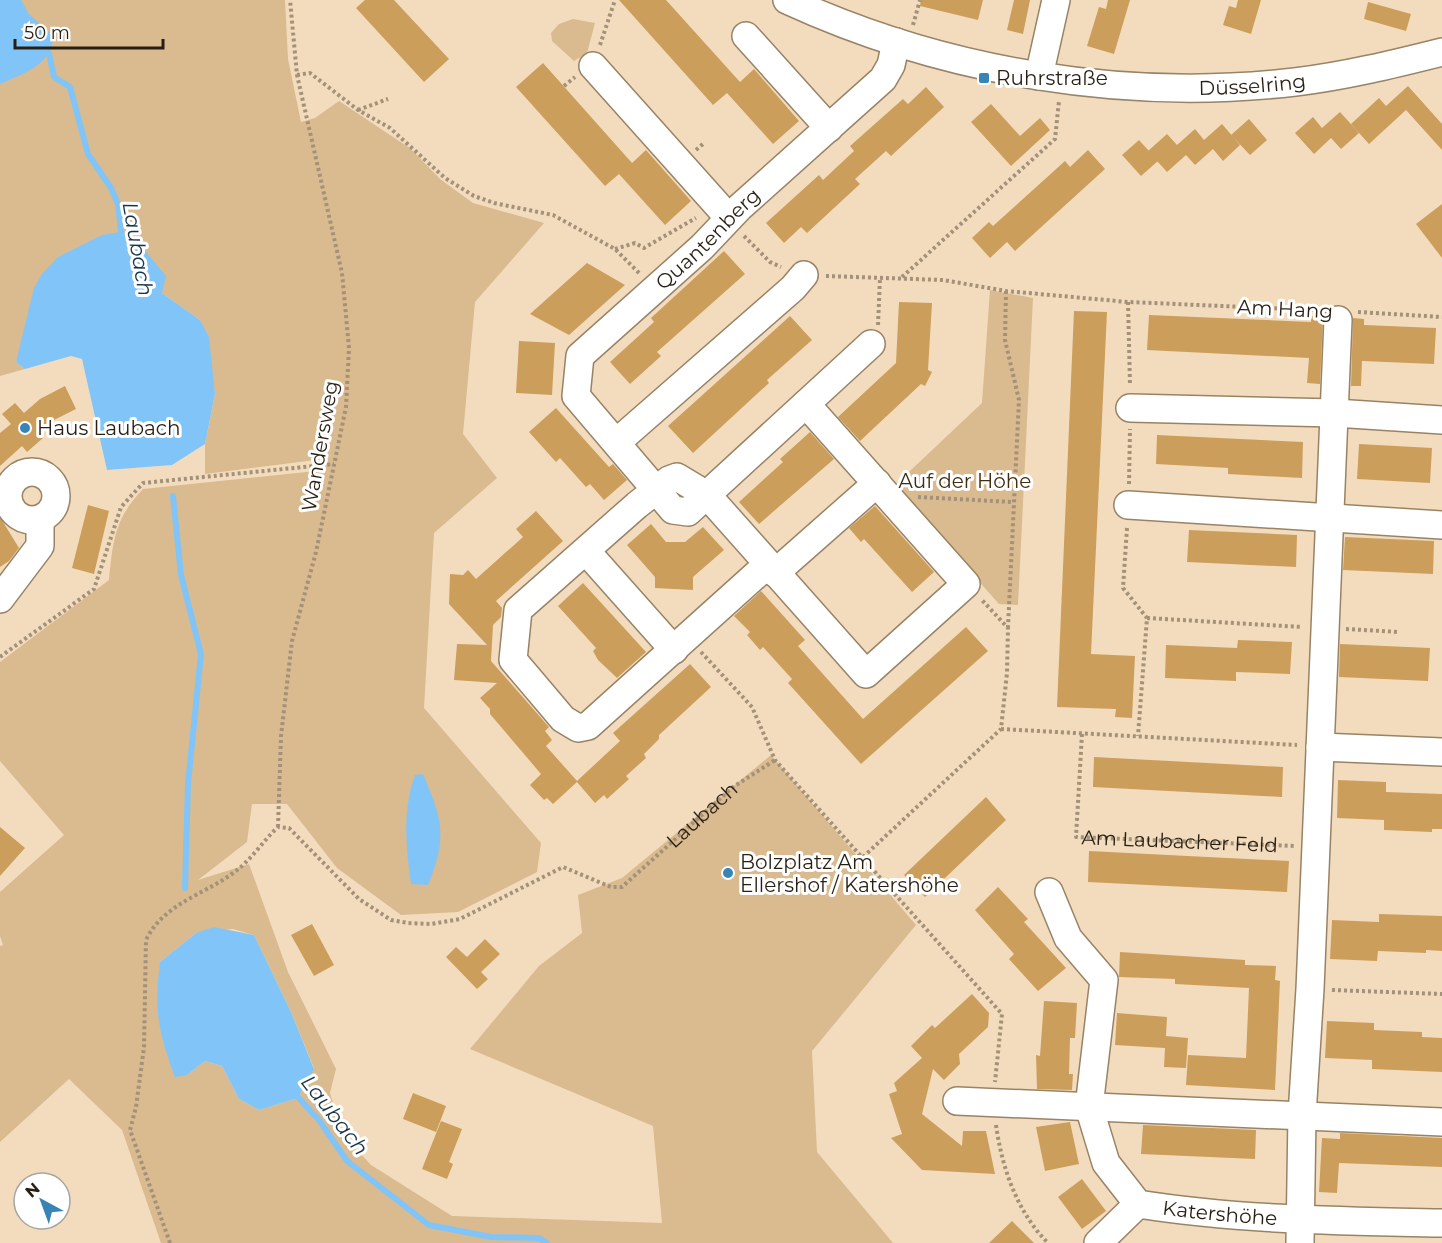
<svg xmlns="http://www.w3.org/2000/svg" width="1442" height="1243" viewBox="0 0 1442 1243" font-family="Montserrat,sans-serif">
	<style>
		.green { fill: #daba8f; fill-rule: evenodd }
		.water { fill: #81c5f8 }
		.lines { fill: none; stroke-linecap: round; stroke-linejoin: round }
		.stream { stroke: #81c5f8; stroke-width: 6 }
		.building { fill: #cc9e5c }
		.minor-casing { stroke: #988366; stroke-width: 30 }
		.path { stroke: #a3917a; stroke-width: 4; stroke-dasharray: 3 3; stroke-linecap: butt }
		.minor { stroke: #fff; stroke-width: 27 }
		.poi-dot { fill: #3884b7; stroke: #fff; stroke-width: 2 }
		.labels { text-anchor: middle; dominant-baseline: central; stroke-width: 6; stroke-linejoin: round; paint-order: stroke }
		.poi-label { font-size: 20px; fill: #281f14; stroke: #fff; text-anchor: start }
		.street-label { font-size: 20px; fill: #281f14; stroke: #fff }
		.park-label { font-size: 20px; fill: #412e10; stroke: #fff }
		.water-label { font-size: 21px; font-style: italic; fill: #17354a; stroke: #fff }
	</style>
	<rect width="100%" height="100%" fill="#f3dcbd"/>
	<g class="green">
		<path d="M0,0H285L288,59L301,122L315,118L339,101L411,149L440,179L473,203L544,223L475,302L463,434L497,478L434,533L424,708L541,843L537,872L458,912L401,915L337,868L287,804H252L247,842L198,880L249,864L288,972L336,1069L330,1093L343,1135L371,1165L452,1216L662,1223L653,1126L470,1049L539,966L582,933L578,895L622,878L771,755L916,925L812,1051L817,1152L893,1243H161L122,1130L69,1079L0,1142V946L3,945L0,936V892L64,835L0,761V662L109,580C113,540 115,518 143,489L316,471L323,459L205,474V444L215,394L200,320L162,293L77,249L58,257L16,362L25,369L0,376ZM233,929L254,935L291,1012L314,1068L298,1098L259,1110L239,1099L222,1066L205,1061L187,1075L160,962L196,933Z"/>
		<path d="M573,19L595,23L587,53L574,61L552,41L551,33L559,24Z"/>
		<path d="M990,290L1033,298L1018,605L999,604L894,486L982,403Z"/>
	</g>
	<g class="water">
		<path d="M0,0H21L29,14L53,36C53,65 22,74 0,84Z"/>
		<path d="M121,232L142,247L166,276L162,293L200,320L209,337L215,394L205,444L172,465L107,470L82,359L71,356L25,369L16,362L34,288L42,274L58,257L102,235Z"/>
		<path d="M423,774C442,819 448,837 428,885L411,884C406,847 402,811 415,775Z"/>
		<path d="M214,927L254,935L291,1012L314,1069L298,1098L259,1110L239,1099L222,1066L205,1061L187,1075L175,1077C158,1031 154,1011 160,962L196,933Z"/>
	</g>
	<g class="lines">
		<g class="stream">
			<path d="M43,49L49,53L54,77L70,87L88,154L111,188L118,204L122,240"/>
			<path d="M173,496L181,575L201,654L188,784L185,888"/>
			<path d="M294,1093L319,1120L347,1161L429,1225L491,1237L539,1238L547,1243"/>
		</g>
	</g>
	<g class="building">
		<path d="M365,0H394L449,59L424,82L356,8Z"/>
		<path d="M619,0H666L740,82L754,69L799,121L773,144L727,93L713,105Z"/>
		<path d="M921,0H983L978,20L920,6Z"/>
		<path d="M1014,0H1030L1023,34L1007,30Z"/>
		<path d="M1108,0H1130L1114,54L1087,46L1099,7L1106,9Z"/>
		<path d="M1238,0H1261L1251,34L1223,25L1229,6L1236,8Z"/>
		<path d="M1368,2L1411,14L1406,31L1364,19Z"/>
		<path d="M543,63L632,163L646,150L691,201L665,225L619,174L605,186L516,87Z"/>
		<path d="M1408,86L1442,124V150L1406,110L1369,144L1351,124L1379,98L1386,106Z"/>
		<path d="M926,87L944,107L891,156L886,151L855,179L860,184L807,233L801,227L784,243L766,223L819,175L823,180L854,151L850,146L903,99L908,104Z"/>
		<path d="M991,104L1020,136L1040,118L1050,130L1011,166L971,122Z"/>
		<path d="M1340,112L1359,133L1341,149L1331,138L1314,154L1295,133L1313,117L1322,128Z"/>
		<path d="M1249,119L1267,140L1250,155L1231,135Z"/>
		<path d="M1222,124L1240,145L1223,161L1213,149L1195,165L1186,155L1167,172L1148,151L1167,134L1177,145L1195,129L1204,140Z"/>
		<path d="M1139,140L1158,161L1141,176L1122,155Z"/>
		<path d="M1088,150L1105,169L1015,251L1007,242L990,258L972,238L989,222L993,226L1065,161L1070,167Z"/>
		<path d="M1442,204V258L1416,224Z"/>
		<path d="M724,251L745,274L657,352L661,356L630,384L610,362L654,322L651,318Z"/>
		<path d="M587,263L625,285L569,335L530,314Z"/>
		<path d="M899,302L932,303L928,370L932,372L925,386L921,384L860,441L838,417L896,363Z"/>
		<path d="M1074,311L1107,312L1091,654L1135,656L1132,718L1115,717L1116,709L1057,707Z"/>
		<path d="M1149,315L1311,322V316L1323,317L1320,384L1307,383L1309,358L1147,350Z"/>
		<path d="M790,316L812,340L767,380L769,383L693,453L668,426Z"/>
		<path d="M1353,318L1364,319V325L1436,328L1434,364L1362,361L1361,386H1351Z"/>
		<path d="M519,341L555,343L552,395L516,393Z"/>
		<path d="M65,386L76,409L52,421L39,432L43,438L27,452L22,446L0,466V433L11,424L2,414L15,403L24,413L40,399Z"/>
		<path d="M556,408L609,467L613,464L627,480L604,500L590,484L586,487L560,458L556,462L529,432Z"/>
		<path d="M810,432L834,459L759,524L739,502L783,462L780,459Z"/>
		<path d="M1157,435L1303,442L1302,478L1228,474V468L1156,464Z"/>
		<path d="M1359,444L1432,448L1430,483L1357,479Z"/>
		<path d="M88,505L109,511L94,574L72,568Z"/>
		<path d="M875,506L934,572L912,592L864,539L861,542L849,528Z"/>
		<path d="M536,511L563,541L496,601L502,608L501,617L493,625L491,661L549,727L545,731L552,740L546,746L577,781L620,741L613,733L690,664L711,687L659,735V739L644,754L646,758L626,776L629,779L607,799L604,795L595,803L577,782L553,804L547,798L544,800L530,785L541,774L490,714V709L480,698L497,683L454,680L457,644L487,645L449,604L450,574L463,575L468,570L476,579L523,537L516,529Z"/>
		<path d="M0,517L19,548L9,561L0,567Z"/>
		<path d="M651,524L666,542H685L703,527L724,550L693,577V590L655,588V577L627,545Z"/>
		<path d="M1189,530L1297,535L1296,567L1187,562Z"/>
		<path d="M1345,537L1434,541L1433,574L1343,570Z"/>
		<path d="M583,583L646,652L617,678L598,660L593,651L596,648L558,606Z"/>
		<path d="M761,591L805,640L798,646L863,719L966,627L988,651L861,764L788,683L792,679L763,647L760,650L747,635L750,632L734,616Z"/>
		<path d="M1238,640L1292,642L1290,674L1236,672V681L1165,678L1166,645L1237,648Z"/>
		<path d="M1340,644L1430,648L1428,681L1339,677Z"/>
		<path d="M1094,757L1283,767L1282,797L1093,787Z"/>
		<path d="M1338,780L1386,782V792L1442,794V829H1432V832L1384,830V820L1337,818Z"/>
		<path d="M986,797L1006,820L925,897L904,875Z"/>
		<path d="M0,827L25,848L0,876Z"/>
		<path d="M1089,851L1289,861L1287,892L1088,882Z"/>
		<path d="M998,887L1028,919L1024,922L1066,968L1038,991L1009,959L1014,954L975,910Z"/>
		<path d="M1379,914L1442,916V951L1426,950V953L1378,951L1377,961L1330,959L1332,920L1379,922Z"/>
		<path d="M312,924L334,965L314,976L291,935Z"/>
		<path d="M485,939L500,954L481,972L488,979L477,989L446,957L456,947L467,957Z"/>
		<path d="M1120,952L1245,960V965L1276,966L1275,980L1280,981L1275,1090L1186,1085L1188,1055L1246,1058L1249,988L1175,984V979L1119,977Z"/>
		<path d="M972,994L989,1013L988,1027L959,1054L960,1064L944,1080L933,1069L922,1114L962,1146L963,1131H986L995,1174L922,1170L891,1138L902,1134L889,1094L897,1091L894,1083L922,1058L911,1046L932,1025L935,1028Z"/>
		<path d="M1044,1001L1077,1003L1075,1038H1070L1069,1074H1073L1072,1090L1037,1089L1036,1055L1040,1056Z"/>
		<path d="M1117,1013L1167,1017L1166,1036L1188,1038L1186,1068L1164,1067L1165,1048L1115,1045Z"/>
		<path d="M1327,1021L1374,1023V1030L1422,1032V1037L1442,1038V1072L1372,1069V1060L1325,1058Z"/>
		<path d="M413,1093L446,1106L436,1132L403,1119Z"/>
		<path d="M441,1121L462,1129L449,1162L453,1164L447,1179L422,1169Z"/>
		<path d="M1070,1122L1079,1164L1045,1171L1036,1127Z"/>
		<path d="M1143,1125L1256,1130L1255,1159L1141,1154Z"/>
		<path d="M1340,1133L1442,1138V1167L1339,1163L1337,1193L1319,1192L1322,1138L1340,1139Z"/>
		<path d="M1082,1179L1106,1211L1082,1229L1058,1197Z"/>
		<path d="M1012,1221L1034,1243H989Z"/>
	</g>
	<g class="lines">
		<g class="minor-casing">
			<g id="minor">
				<path id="s3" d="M787,0C944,72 1124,102 1295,82C1345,76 1394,64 1442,52"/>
				<path d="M746,36L829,128"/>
				<path d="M593,66L729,218"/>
				<path d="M1039,76L1056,0"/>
				<path id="s4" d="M871,344L688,512L673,510L576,396L580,356L702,247L740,207L883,79L891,65L896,42"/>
				<path d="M1130,408L1335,413L1442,420"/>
				<path d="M617,442L793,288L804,275"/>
				<circle cx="32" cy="496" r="24"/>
				<path d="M1128,505L1442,525"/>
				<path d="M586,551L674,650"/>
				<path d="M767,565L588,726L578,728L563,719L513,660L518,610L637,505L669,480L677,477L707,495L866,674L966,584L806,404"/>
				<path d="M775,573L877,483"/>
				<path d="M0,599L40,546V519"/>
				<path d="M1320,747L1442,752"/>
				<path id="s5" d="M1049,892L1068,938L1104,980L1089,1107L1106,1163L1138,1204C1239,1220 1340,1221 1442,1223"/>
				<path d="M957,1101L1442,1122"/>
				<path d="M1098,1243L1138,1204"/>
				<path d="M1300,1243L1302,1115L1310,989L1338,320"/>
			</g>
		</g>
		<g class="path">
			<path d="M913,25L920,0"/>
			<path d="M600,45L615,0"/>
			<path d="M297,75L310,73L358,110L390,128L445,178L474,196L494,203L553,215L615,249L640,274"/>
			<path d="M564,86L575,77"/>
			<path d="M358,110L388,99"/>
			<path d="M696,150L703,144"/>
			<path d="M744,236L770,262L781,267"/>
			<path d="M615,249L635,243L644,248L696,218"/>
			<path d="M826,276L943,280L1006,291L1128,302L1318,310"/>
			<path d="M902,277L1055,139L1059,101"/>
			<path d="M1006,291L1005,340L1019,400L1008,627"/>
			<path d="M1128,302L1130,385"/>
			<path d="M1358,312L1442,317"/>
			<path d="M878,325L880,278"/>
			<path d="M1129,484L1130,429"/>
			<path d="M918,497L1012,502"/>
			<path d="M1127,528L1123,588L1147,618L1138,736"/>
			<path d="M1147,618L1302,627"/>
			<path d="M1346,629L1399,632"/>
			<path d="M701,652L752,707L775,760L1002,1014L995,1082"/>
			<path d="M0,657L94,589L121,507L143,483L334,464"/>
			<path d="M1001,729L1297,745"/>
			<path id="s1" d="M1082,734L1076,837L1296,846"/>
			<path d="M278,827L281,736L292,641L316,552L346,407L349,348L342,273L297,75L290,0"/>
			<path d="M863,857L1001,729L1007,673L1008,628L981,599"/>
			<path d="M1332,990L1442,994"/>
			<path d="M996,1125C1002,1168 1017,1212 1048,1243"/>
			<path id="s2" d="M170,1243L130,1130L136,1107L144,1047L146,940C165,900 213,893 243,865C256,853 265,839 278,827L289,828L359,899L391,920L408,923L431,924L460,919L563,867L611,887H622L733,787L775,760"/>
		</g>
		<use href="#minor" class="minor"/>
	</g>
	<g class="poi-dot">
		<rect x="978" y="72" width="12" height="12" rx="3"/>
		<circle cx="25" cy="428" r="6"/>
		<circle cx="728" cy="873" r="6"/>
	</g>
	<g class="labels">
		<g class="poi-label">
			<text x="996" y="78">Ruhrstraße</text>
			<text x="37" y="428">Haus Laubach</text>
			<text x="740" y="862">Bolzplatz Am<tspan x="740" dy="23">Ellershof / Katershöhe</tspan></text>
		</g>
		<g class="street-label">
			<text stroke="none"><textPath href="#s3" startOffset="478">Düsselring</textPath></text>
			<text stroke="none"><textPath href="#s4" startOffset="627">Quantenberg</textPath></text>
			<text transform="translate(1285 309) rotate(3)">Am Hang</text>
			<text transform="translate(320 446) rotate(-80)">Wandersweg</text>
			<text stroke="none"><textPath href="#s2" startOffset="992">Laubach</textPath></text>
			<text stroke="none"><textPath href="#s1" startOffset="207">Am Laubacher Feld</textPath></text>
			<text stroke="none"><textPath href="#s5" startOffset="426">Katershöhe</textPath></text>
		</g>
		<g class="park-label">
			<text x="965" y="481">Auf der Höhe</text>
		</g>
		<g class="water-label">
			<text transform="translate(138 249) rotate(80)">Laubach</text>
			<text transform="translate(335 1115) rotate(52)">Laubach</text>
		</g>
	</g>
	<g transform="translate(42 1201) rotate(319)"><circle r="28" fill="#ffffff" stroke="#a9a5a1" stroke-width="1.5"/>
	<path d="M0-4.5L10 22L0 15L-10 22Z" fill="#3884b7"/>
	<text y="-9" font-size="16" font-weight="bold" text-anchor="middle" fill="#281f14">N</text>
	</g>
	<path d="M15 39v9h148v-9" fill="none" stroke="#281f14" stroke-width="3"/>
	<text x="24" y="39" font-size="18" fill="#281f14" stroke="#ffffff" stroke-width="4.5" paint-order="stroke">50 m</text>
</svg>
